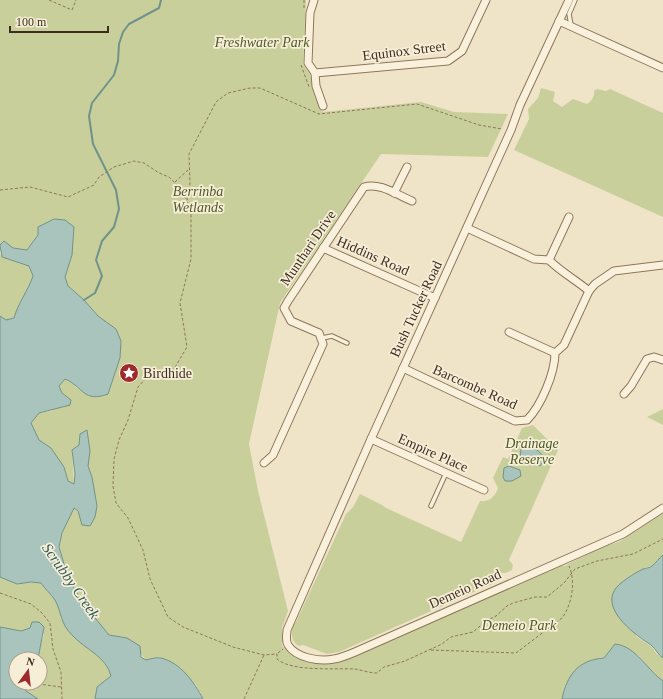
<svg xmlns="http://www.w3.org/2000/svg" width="663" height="699" viewBox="0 0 663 699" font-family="'Times New Roman',serif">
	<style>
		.green { fill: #c9cf9b }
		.water { fill: #a9c4bc; stroke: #6f938a }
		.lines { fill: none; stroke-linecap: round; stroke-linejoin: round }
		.stream { stroke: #6f938a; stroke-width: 2 }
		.lane-casing { stroke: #8d765c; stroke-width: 5.5 }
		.street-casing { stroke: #8d765c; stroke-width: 9 }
		.path { stroke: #8d765c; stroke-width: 1; stroke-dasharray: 3 2; stroke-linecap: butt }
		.lane { stroke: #faf1dc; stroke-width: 3.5 }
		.street { stroke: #faf1dc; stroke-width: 7 }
		.labels { text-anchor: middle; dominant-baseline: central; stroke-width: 3.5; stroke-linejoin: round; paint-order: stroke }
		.park-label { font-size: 14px; font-style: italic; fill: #4d5a26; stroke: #f7eed8 }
		.street-label { font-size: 14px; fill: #3d2e20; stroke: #f7eed8 }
		.poi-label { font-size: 14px; fill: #3d2e20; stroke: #f7eed8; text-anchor: start }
		.water-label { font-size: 15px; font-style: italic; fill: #2f5d5a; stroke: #f7eed8 }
	</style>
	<rect width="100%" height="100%" fill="#f0e4c8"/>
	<g class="green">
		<path d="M0,0H306L303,64L310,74L315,98L323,112L421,102L454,112L508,114L488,157L381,154L280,303L249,444L258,491L288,611L282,628V646C296,661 318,667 338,662L559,565L564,566L602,547L619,542L663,513V555L652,566L644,568L636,636L652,647L657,654L663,658V681L656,676L637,654C599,658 572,654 562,699H203L196,685L160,657L146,660L127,638L109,635C89,611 72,590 63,560C62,555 59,550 60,545C61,532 68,520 74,508L90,526L95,517L97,506L92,477L88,466L90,451L87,430L80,434L79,445L72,450L74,484L68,481L64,467L51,448L39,440L31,423L39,413L51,411L71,400L62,393L59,386L65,379L72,382L77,388L108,394L120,358L121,341L116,329L98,316L84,300L68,286L65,277L72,255L38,235L27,250L13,248L4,241L0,245Z"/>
		<path d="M541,88L555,92L553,101L562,107L573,99L587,104C591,102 595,96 594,91L597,89L606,91L610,89L663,113V217L514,150L529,119L528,109L538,98Z"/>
		<path d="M0,254L2,257L29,266L33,276C28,291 18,303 14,319L6,320L0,316Z"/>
		<path d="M663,409V425L647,417Z"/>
		<path d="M533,425L558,450L509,560L513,565L512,570L506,573H500L492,584L339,652L327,654L303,645L299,646C291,642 292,635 292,627L296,622L346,514L353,507L360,494L382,505L386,508L461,542L480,501C489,502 495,497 498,488L493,478L503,457L508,459L522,428Z"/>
		<path d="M0,577L17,584L31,582L41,583C45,589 51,594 55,600C62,612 60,624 73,636C86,650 106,656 111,676L97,687L95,699H38L26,691L21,683H40V659H38L40,646L44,635L30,628L22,631L0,627Z"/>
	</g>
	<g class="water">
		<path d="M54,219L65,220L74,227L72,255L65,277L68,286L84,300L98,316L116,329L121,341L120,358L108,394C83,403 84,387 65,379L59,386L62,393L71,400L70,405L39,413L31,423L39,440L51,448L64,467L68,481L74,484L75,474L72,450L79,445L80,434L87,430L90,451L88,466L92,477L97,506L95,517L90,526L82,525L78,511L74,508L62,533L59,547L67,574L75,590L87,608L109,635L127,638L140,646L141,657L146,660C150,659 157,657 161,658C181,663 194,682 203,699H95L97,687L111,676C106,656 86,650 73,636C60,624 62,613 55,600C51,594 45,589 41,583L31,582L17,584L0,577V316L6,320L14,318C18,303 28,291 33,276L29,266L2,257L0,245L4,241L13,248L27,250L38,235V227Z"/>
		<path d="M522,444C531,446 540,450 545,459L540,466L521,458L520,456Z"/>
		<path d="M509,466L520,470L521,476L512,481H505L503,477L504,468Z"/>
		<path d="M663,555V658C658,655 656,649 651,645C637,636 603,612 614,591C618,583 635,573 643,569C646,568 650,568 652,566C656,563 659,558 663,555Z"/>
		<path d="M32,622H39L44,627L38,659H16V683H21L26,691L38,699H0V627L21,631L30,628Z"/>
		<path d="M615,644C636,646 647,670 663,681V699H562C567,675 578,660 604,658Z"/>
	</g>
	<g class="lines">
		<path class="stream" d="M84,300L95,293L102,276L96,260L102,241L114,227L119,209L116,190L93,144L89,116L92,103L114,75L118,61L119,44L123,32L129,24L159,8L161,0"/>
		<g class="lane-casing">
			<g id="lane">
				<path d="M571,25L569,14L575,0"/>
				<path d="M322,338L332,336L347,343"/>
				<path d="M431,506L446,473"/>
			</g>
		</g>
		<g class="street-casing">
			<g id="street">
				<path d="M314,0L310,13L308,63L315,73L316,86L323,106"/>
				<path d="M569,0L520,105L511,130L371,439L287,630C287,635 285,640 288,645C296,658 320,662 334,659C341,658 348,655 355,652L623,534L663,508"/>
				<path d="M559,21L663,68"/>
				<path d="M315,73L448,61L462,51L486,0"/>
				<path d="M394,193L407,167"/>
				<path d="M467,228L534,259L549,260C561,272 576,280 589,291"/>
				<path d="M323,248L435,298"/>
				<path d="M549,260L569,217"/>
				<path d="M509,332L555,353"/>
				<path d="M403,368L515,421L527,420C541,406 555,373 555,353L564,345L589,291L595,284L614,271L663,265"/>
				<path d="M624,394L631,386L647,359L654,357L663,360"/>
				<path d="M371,439L484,490"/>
				<path d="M264,463L273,455L323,344L319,333L291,321L284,308L288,301L364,187C380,182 397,195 412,201"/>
			</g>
		</g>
		<g class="path">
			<path d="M49,0L72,10L76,0"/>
			<path d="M304,8V0"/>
			<path d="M301,65L309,87"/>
			<path d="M175,182L188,170"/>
			<path d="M0,190L30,187L68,197L94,185L99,177L114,167L134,161L144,163L159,173L169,177L182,190L191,212V259L180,303L187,347L174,369L168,373L146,378L138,387L128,420L119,440L114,459L113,486L116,503L128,518L143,550L150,579L168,617L183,627L233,647L264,655L277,654V659C292,672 335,668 355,669C362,670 369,673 377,673L384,667L405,661L442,644L451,637L473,632L486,621L496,616L507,606L513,603L535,597H547L564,583L575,569L597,561L633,554L663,539"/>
			<path d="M187,200L190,183L189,154L216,102L228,93L250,88H260L319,114L417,104L479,125L502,129"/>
			<path d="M0,593L31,604L41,612L50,623L53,649L61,672L62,699"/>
			<path d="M431,650L516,653L562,618C572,605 576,581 569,566"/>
			<path d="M278,653L283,649"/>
			<path d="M38,684L61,687"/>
			<path d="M244,699L264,655"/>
		</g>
		<use href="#lane" class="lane"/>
		<use href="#street" class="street"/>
	</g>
	<defs>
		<g id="sight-disc" transform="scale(1)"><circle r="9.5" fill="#9e2a2b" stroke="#f7eed8"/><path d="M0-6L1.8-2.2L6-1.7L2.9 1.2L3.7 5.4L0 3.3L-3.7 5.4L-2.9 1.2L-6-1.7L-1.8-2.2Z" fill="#fff"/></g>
	</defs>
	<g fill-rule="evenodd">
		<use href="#sight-disc" x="129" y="373"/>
	</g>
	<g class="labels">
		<g class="park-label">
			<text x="262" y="42">Freshwater Park</text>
			<text x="198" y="191">Berrinba<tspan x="198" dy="16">Wetlands</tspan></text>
			<text x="532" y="443">Drainage<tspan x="532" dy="16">Reserve</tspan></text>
			<text x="519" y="625">Demeio Park</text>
		</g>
		<g class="street-label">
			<text transform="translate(404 51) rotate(-7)">Equinox Street</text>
			<text transform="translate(308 248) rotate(-56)">Munthari Drive</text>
			<text transform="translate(373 256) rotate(24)">Hiddins Road</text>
			<text transform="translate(416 309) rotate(-65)">Bush Tucker Road</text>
			<text transform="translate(475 387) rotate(24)">Barcombe Road</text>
			<text transform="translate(433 453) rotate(24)">Empire Place</text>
			<text transform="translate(465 589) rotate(-24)">Demeio Road</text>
		</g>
		<g class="poi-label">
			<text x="143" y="373">Birdhide</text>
		</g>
		<g class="water-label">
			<text transform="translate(71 581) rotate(55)">Scrubby Creek</text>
		</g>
	</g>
	<g transform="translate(28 671) rotate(15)"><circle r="19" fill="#f7eed8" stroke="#ada18e"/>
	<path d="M0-3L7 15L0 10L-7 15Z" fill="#9e2a2b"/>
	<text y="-6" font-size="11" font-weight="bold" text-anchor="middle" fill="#3d2e20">N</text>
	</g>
	<path d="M10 26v6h98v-6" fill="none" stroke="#3d2e20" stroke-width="2"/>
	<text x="16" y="26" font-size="12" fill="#3d2e20" stroke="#f7eed8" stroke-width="3" paint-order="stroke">100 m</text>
</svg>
